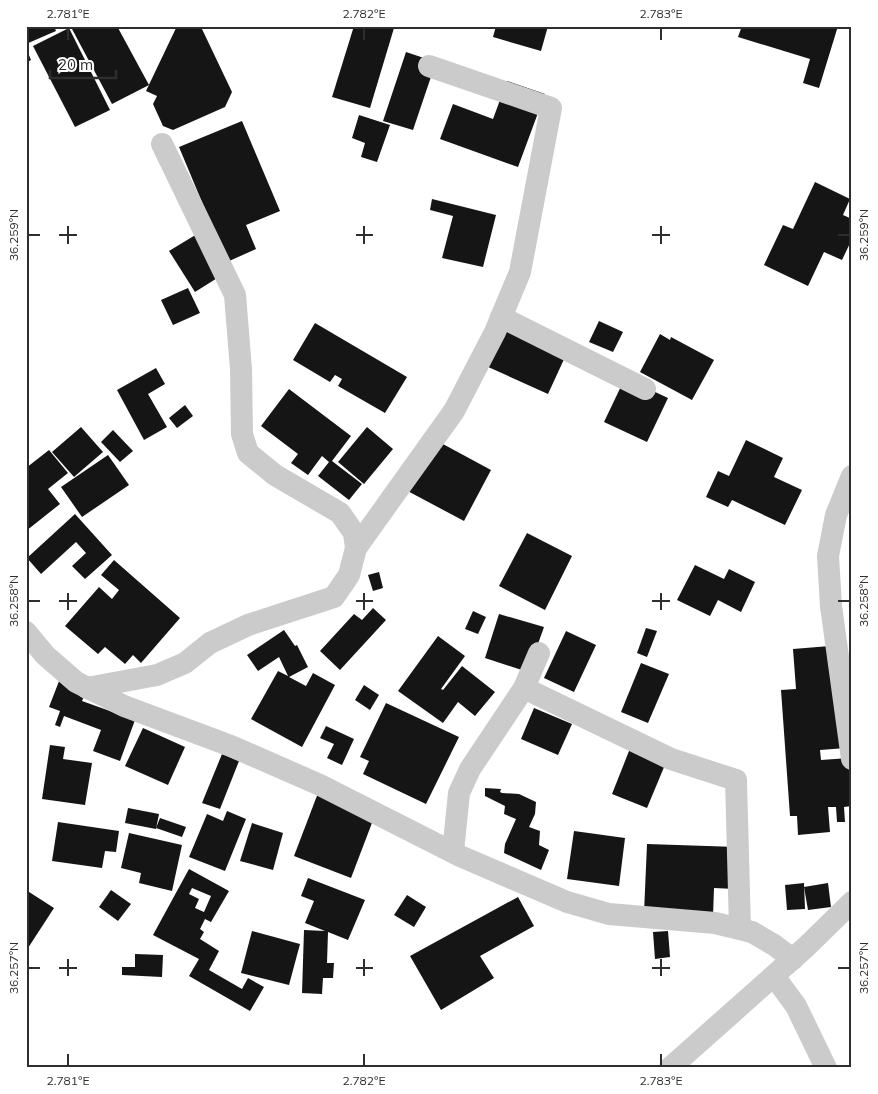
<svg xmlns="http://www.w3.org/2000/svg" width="878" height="1094" viewBox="0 0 878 1094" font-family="Mulish,sans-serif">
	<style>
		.building { fill: #151515; fill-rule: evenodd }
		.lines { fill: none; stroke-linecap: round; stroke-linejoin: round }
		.minor { stroke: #cbcbcb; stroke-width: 22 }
		.ticks { fill: none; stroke: #2e2e2e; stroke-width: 2 }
		.neatline { fill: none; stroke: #2e2e2e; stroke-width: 2 }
		.ticks-label { font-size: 12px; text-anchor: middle; fill: #2e2e2e }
	</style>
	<rect width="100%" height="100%" fill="#fff"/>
	<g class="building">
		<path d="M26,26H54L56,31L26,44Z"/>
		<path d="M76,26H117L149,85L112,104L72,29Z"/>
		<path d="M177,26H195L202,29L232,92L225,107L173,130L163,126L153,104L157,96L146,91Z"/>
		<path d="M354,26H389L394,28L370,108L332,97Z"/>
		<path d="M496,26H548L541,51L493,37Z"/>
		<path d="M742,26H838L819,88L803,83L810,59L738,37Z"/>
		<path d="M69,28L110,110L75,127L33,46Z"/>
		<path d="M26,48L31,60L26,63Z"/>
		<path d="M406,52L436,62L413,130L383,121Z"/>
		<path d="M507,81L545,94L518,167L440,139L453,104L493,119Z"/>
		<path d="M359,115L390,125L377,162L361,157L365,143L352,138Z"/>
		<path d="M242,121L280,211L246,225L256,249L227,262L179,147Z"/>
		<path d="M815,182L850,199L843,215L852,219V239L842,260L824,252L808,286L764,265L783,225L793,229Z"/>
		<path d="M432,199L496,215L483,267L442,258L453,216L430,210Z"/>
		<path d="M197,234L222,275L195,292L169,251Z"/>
		<path d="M188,288L200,313L173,325L161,300Z"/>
		<path d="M509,316L571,344L548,394L486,366Z"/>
		<path d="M599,321L623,332L613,352L589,342Z"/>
		<path d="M315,323L407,377L385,413L338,386L342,379L335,375L330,382L293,360Z"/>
		<path d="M660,334L670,340L671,337L714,360L692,400L640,372Z"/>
		<path d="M156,368L165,384L148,394L167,427L144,440L117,390Z"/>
		<path d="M625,378L668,398L647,442L604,422Z"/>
		<path d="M289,389L351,436L332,461L362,484L349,500L318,476L329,462L322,456L308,475L291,463L298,454L261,426Z"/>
		<path d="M185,405L193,416L177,428L169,418Z"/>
		<path d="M81,427L103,452L74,477L52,452Z"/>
		<path d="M367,427L393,449L364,484L338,462Z"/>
		<path d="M113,430L133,451L120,462L101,442Z"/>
		<path d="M746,440L783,458L774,477L802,490L785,525L732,500L728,507L706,497L718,471L729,476Z"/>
		<path d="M441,443L491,470L464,521L402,488Z"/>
		<path d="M49,450L68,473L48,489L60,504L26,531V468Z"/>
		<path d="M108,455L129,485L82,517L61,487Z"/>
		<path d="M75,514L112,555L85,579L72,566L86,553L76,542L41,574L27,558Z"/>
		<path d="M527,533L572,556L545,610L499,586Z"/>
		<path d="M852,551V568H850L849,552Z"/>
		<path d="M114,560L180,618L141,663L133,655L125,664L105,647L98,654L65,626L99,587L112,599L119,590L101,575Z"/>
		<path d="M695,565L724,579L729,569L755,582L741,612L718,600L710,616L677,600Z"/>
		<path d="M379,572L383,588L373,591L368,575Z"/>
		<path d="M373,608L386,620L340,670L320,651L354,614L362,620Z"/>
		<path d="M473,611L486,617L478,634L465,629Z"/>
		<path d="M499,614L544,627L528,672L485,658Z"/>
		<path d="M646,628L657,631L647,657L637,653Z"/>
		<path d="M284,630L295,646L297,645L308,667L289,677L306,686L313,673L335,685L302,747L251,719L278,671L288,676L279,657L258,671L247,655Z"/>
		<path d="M566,631L596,645L574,692L544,678Z"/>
		<path d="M438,636L465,656L441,689L443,690L462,666L495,692L475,716L458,702L443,723L398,691Z"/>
		<path d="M830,646L846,748L820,750L821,760L849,758L852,806L844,807L845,822H837L836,807H828L830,832L798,835L797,816H790L781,690L796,689L793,649Z"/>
		<path d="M641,663L669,674L648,723L621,712Z"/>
		<path d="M61,676L88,686L82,701L135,720L120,761L93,751L101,730L64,716L60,727L55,725L60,711L49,707Z"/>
		<path d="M364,685L379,695L370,710L355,700Z"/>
		<path d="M386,703L459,737L426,804L363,774L369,761L360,757Z"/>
		<path d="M534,708L572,724L558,755L521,739Z"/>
		<path d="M326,726L354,739L342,765L327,758L334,744L320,738Z"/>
		<path d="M143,728L185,747L168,785L125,766Z"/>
		<path d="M50,745L65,747L63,759L92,763L85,805L42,799Z"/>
		<path d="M631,746L667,760L647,808L612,794Z"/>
		<path d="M222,754L239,761L220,809L202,803Z"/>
		<path d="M485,788L501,789L500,792L502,793L519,794L536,802L535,814L529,827L540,831L539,845L549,850L541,870L504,853L505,844L516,819L504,814L505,806L485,796Z"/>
		<path d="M318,793L375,815L351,878L294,856Z"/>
		<path d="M128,808L159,814L156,829L125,823Z"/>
		<path d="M227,811L246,819L225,871L189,857L207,814L223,821Z"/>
		<path d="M160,818L186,827L182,837L156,828Z"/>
		<path d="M58,822L119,831L116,852L105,851L102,868L52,861Z"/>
		<path d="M252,823L283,833L273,870L240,861Z"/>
		<path d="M574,831L625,838L619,886L567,879Z"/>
		<path d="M129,833L182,845L172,891L139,883L141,873L121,868Z"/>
		<path d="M647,844L737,847L735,889L714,888L713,916L644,913Z"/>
		<path d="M189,869L229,891L211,922L205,919L200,929L204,932L200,939L219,951L209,970L242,989L248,978L264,987L250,1011L189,976L199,959L153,935ZM192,888L211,896L204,912L195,908L199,899L189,894Z"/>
		<path d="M308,878L365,900L348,940L328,932L327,963H334L333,978H323L322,994L302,993L304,930L325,931L305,923L314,901L301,896Z"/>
		<path d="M804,883L805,909L787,910L785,885Z"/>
		<path d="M828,883L831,907L808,910L804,887Z"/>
		<path d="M26,890L54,908L28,948L26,947Z"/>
		<path d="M111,890L131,904L118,921L99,907Z"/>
		<path d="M407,895L426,907L414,927L394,915Z"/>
		<path d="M518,897L534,926L480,956L494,978L441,1010L410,956Z"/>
		<path d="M252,931L300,944L289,985L241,973Z"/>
		<path d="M668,931L670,957L655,959L653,932Z"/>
		<path d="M135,954L163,955L162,977L122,975V967H135Z"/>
	</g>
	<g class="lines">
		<g class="minor">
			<path d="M501,317L645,389"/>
			<path d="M852,476L836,515L828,556L831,606L852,759"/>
			<path d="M356,548L454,411L495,332L520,272L551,108L429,66"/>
			<path d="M26,632L45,655L76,682L124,706L231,746L320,785L460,856L567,902L609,914L715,923L752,932L774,945L793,959"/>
			<path d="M87,688L157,675L185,663L210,643L248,625L334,597L349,575L356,548L354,533L340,513L275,475L248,453L242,434L241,369L235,295L162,144"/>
			<path d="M524,688L671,759L736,780L740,929"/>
			<path d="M453,852L459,793L470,769L524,688L539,653"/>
			<path d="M774,976L796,1006L826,1068"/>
			<path d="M670,1068L806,947L852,902"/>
		</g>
	</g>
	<path class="ticks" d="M68,28V40M364,28V40M661,28V40M68,226V244M364,226V244M661,226V244M28,235H40M59,235H77M356,235H373M652,235H670M838,235H850M68,593V610M364,593V610M661,593V610M28,601H40M59,601H77M356,601H373M652,601H670M838,601H850M68,959V976M364,959V976M661,959V976M28,968H40M59,968H77M356,968H373M652,968H670M838,968H850M68,1054V1066M364,1054V1066M661,1054V1066"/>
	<rect width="878" height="1094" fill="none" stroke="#ffffff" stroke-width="55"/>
	<path d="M50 70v8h66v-8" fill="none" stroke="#2e2e2e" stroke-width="2.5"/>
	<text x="58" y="70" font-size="15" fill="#2e2e2e" stroke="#ffffff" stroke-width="4" paint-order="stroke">20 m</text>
	<rect x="28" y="28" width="822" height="1038" class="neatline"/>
	<g class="ticks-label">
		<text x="68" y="18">2.781°E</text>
		<text x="364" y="18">2.782°E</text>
		<text x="661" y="18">2.783°E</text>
		<text transform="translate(14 235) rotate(-90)" y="4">36.259°N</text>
		<text transform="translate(864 235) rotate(-90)" y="4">36.259°N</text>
		<text transform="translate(14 601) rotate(-90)" y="4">36.258°N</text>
		<text transform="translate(864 601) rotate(-90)" y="4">36.258°N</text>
		<text transform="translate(14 968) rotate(-90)" y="4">36.257°N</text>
		<text transform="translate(864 968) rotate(-90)" y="4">36.257°N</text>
		<text x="68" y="1085">2.781°E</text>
		<text x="364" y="1085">2.782°E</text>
		<text x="661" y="1085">2.783°E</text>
	</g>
</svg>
